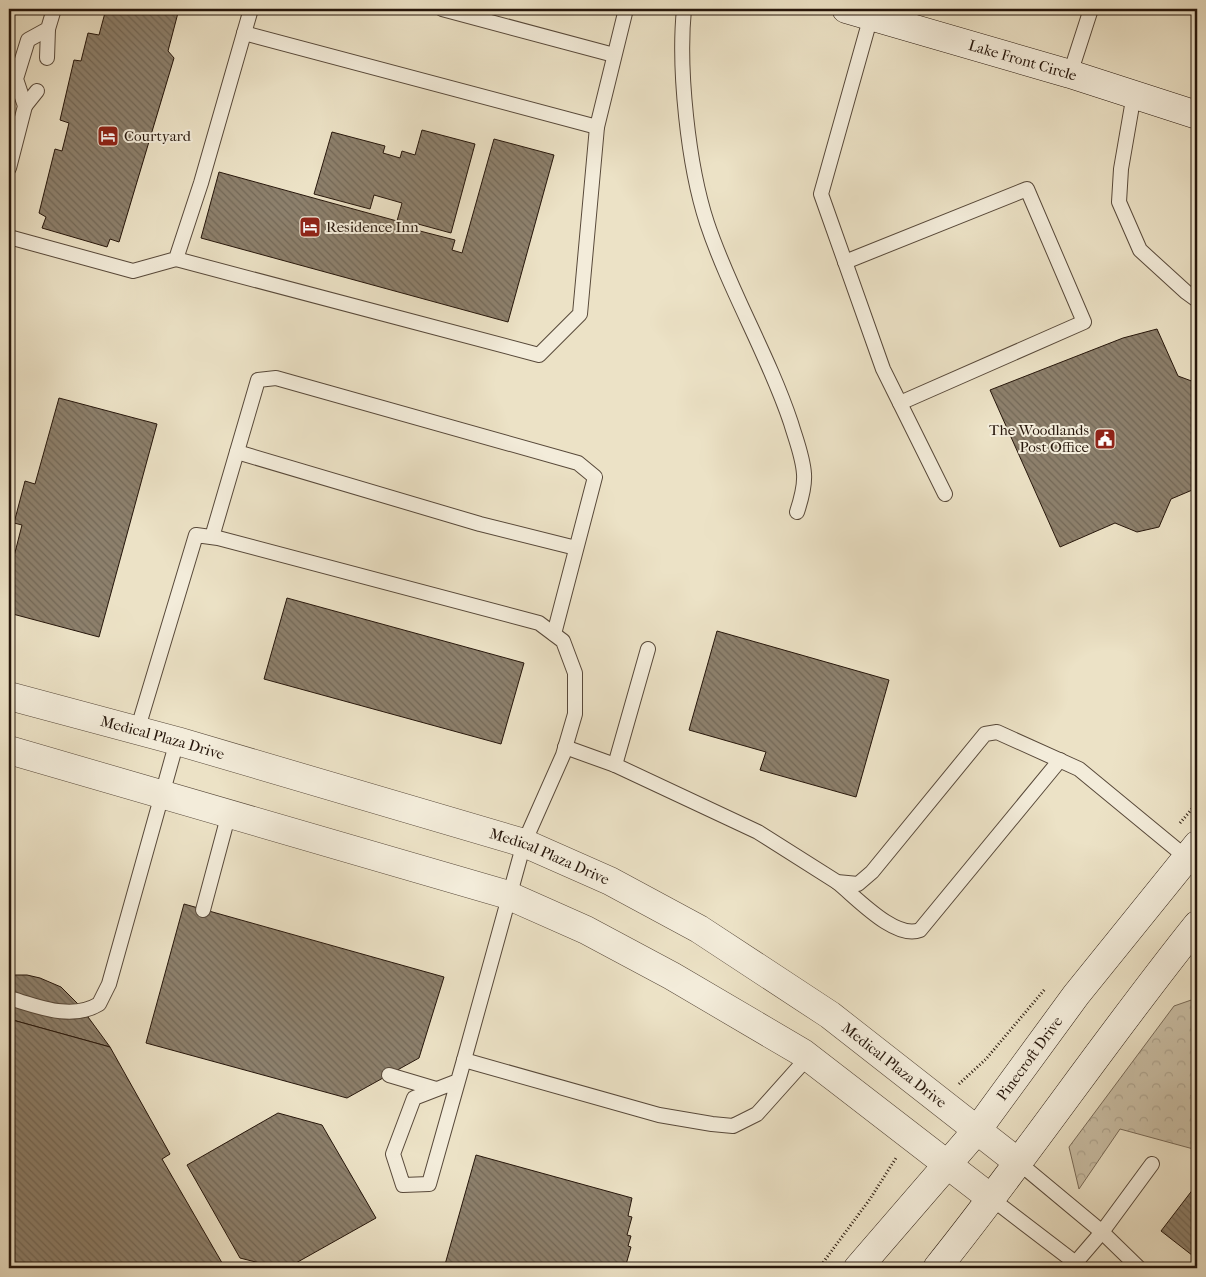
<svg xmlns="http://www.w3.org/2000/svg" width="1206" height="1277" viewBox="0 0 1206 1277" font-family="'IM FELL French Canon',serif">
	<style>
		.forest { fill: url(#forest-crowns); stroke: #786a58 }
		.building { fill: url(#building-back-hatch); stroke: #26160b }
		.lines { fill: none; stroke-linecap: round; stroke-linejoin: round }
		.lane-casing { stroke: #58493a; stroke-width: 16 }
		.street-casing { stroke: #58493a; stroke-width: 29 }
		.secondary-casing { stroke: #26160b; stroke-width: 29 }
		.path { stroke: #26160b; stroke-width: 3; stroke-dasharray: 1 2.5; stroke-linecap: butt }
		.lane { stroke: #f3ecda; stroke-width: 14 }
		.street { stroke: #f3ecda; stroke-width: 28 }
		.secondary { stroke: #f3ecda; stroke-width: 28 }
		.labels { text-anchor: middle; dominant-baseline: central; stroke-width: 4; stroke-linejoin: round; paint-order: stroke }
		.street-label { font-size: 15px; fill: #26160b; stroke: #f3ecda }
		.poi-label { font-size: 15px; fill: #26160b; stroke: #f3ecda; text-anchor: start }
	</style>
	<defs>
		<pattern id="forest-crowns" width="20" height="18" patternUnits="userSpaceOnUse" patternTransform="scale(1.25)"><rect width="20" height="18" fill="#cabfa6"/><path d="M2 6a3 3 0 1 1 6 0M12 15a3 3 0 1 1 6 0" fill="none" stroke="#ada38e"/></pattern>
		<pattern id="building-back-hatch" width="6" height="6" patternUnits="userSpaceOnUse" patternTransform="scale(1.25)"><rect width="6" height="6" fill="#8d806c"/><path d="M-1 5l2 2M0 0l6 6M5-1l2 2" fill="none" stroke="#736857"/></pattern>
	</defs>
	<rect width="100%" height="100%" fill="#ece2c6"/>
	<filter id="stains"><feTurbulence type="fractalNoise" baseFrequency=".004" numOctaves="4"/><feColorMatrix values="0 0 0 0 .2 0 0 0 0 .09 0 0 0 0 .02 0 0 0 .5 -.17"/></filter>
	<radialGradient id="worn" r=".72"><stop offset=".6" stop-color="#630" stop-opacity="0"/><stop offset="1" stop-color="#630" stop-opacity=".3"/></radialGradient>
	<path class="forest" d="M1197,998V1078L1191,1096L1197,1100V1150L1120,1129L1079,1189L1069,1147L1174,1006Z"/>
	<g class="building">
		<path d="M106,9H179L168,51L174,58L119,242L110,239L107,247L42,228L46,217L39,213L55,149L62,151L69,123L60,120L74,60L81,61L88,33L99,35Z"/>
		<path d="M422,130L475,144L451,233L418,224L416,230L455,240L452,250L462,253L494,139L554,155L508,322L201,238L219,172L397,221L402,203L374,195L370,209L314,194L332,132L385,146L383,153L400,158L402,151L415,155Z"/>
		<path d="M1157,329L1178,376L1197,383V488L1171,499L1159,527L1137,532L1115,523L1060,547L990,390L1123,338Z"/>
		<path d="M59,398L157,424L99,637L9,613V576L22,525L14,523L25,481L35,484Z"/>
		<path d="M287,598L524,663L501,744L264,679Z"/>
		<path d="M717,631L889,680L856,797L760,770L766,752L689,730Z"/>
		<path d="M184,904L444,977L419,1058L347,1098L146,1043Z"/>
		<path d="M9,975H27L40,978L61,987L80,1006L110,1047L9,1019Z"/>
		<path d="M9,1019L110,1047L170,1154L162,1159L225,1268H9Z"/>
		<path d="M278,1113L322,1125L376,1218L287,1268H279L240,1258L187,1165Z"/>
		<path d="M476,1155L632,1198L628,1216L632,1217L627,1235L631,1236L628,1246L631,1247L625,1268H444Z"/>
		<path d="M1197,1184V1259L1161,1231Z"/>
		<path d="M254,1262L271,1266L270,1268H252Z"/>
	</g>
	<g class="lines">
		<g class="lane-casing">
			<g id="lane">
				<path d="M442,9L614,55"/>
				<path d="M684,9C678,69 688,165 707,223C730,292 768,354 791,423C796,440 803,457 804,474C805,487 801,500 797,512"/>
				<path d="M871,16L821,194L883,369L945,494"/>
				<path d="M244,33L597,127L626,9"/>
				<path d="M47,58L48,29"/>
				<path d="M1070,74L1091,9"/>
				<path d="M1134,94L1121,169L1119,202L1140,250L1186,292L1197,300"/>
				<path d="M25,106L37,91"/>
				<path d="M9,168L25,106L16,79L28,40L48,29L54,9"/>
				<path d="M9,237L133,271L176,259L201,183L251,9"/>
				<path d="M176,259L539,355L580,314L597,127"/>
				<path d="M845,262L1027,189L1084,322L900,403"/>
				<path d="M237,452L480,524L576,548"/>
				<path d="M212,537L258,380L276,378L578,463L595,477L554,634"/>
				<path d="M137,731L196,535L218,538L539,623L563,641L575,673V714L563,755L524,843L464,1060L429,1184L403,1185L393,1154L414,1098L458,1081"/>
				<path d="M565,747L615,765L758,832L837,882L858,884L872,872L985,734L997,732L1079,769L1187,858"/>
				<path d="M615,765L648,649"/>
				<path d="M837,882C856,897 895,940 920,930L1060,760"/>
				<path d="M203,910L229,813"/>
				<path d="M9,998C37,1006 71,1021 99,1004L109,984L177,741"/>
				<path d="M464,1060L659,1115L712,1124L733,1126L757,1114L808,1057"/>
				<path d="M389,1075L436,1089"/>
				<path d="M1019,1163L1102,1232L1139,1268"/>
				<path d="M992,1199L1081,1267"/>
				<path d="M1071,1268L1102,1232L1152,1164"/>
			</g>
		</g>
		<g class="street-casing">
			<g id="street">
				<path id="s1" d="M9,696L177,741L524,843L610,881L699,929L830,1015L1019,1163"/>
				<path d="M9,750L505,894L586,930L672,976L803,1053L992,1199"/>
			</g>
		</g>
		<g class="secondary-casing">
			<g id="secondary">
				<path id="s2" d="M846,9L1070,74L1197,115"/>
				<path id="s3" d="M858,1268L978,1129L1076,995L1197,845"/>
				<path d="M937,1268C1027,1156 1107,1037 1197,925"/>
			</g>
		</g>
		<g class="path">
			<path d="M1180,823L1197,803"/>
			<path d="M959,1084L986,1059L1045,989"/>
			<path d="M819,1268L870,1199L896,1158"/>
		</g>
		<use href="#lane" class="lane"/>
		<use href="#street" class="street"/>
		<use href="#secondary" class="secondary"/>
	</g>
	<defs>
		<g id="hotel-square" transform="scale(1.125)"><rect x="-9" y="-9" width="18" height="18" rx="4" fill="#8f2418" stroke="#f3ecda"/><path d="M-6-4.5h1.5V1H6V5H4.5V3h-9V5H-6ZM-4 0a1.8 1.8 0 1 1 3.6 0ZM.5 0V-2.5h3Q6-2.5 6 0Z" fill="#fff"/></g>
		<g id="civic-square" transform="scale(1.125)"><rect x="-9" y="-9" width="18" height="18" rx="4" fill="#8f2418" stroke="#f3ecda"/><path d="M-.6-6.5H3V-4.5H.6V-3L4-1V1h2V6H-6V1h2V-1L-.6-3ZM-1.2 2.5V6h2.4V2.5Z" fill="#fff"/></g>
	</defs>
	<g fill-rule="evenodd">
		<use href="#hotel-square" x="108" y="136"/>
		<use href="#hotel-square" x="310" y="227"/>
		<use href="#civic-square" x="1105" y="439"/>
	</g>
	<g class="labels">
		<g class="street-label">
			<text stroke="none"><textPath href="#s2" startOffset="184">Lake Front Circle</textPath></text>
			<text stroke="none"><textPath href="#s1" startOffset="159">Medical Plaza Drive</textPath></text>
			<text stroke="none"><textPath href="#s1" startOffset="564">Medical Plaza Drive</textPath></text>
			<text stroke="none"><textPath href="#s3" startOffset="271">Pinecroft Drive</textPath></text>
			<text stroke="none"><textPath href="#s1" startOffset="969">Medical Plaza Drive</textPath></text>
		</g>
		<g class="poi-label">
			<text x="124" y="136">Courtyard</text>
			<text x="326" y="227">Residence Inn</text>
			<text x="1089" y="430" text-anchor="end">The Woodlands<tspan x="1089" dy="17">Post Office</tspan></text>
		</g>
	</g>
	<rect width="1206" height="1277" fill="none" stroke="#ece2c6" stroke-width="30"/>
	<rect x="10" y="10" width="1186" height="1257" fill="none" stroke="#26160b" stroke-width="2.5"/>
	<rect x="15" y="15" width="1176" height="1247" fill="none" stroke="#26160b"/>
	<rect width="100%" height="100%" filter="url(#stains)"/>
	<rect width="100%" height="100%" fill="url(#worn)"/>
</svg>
